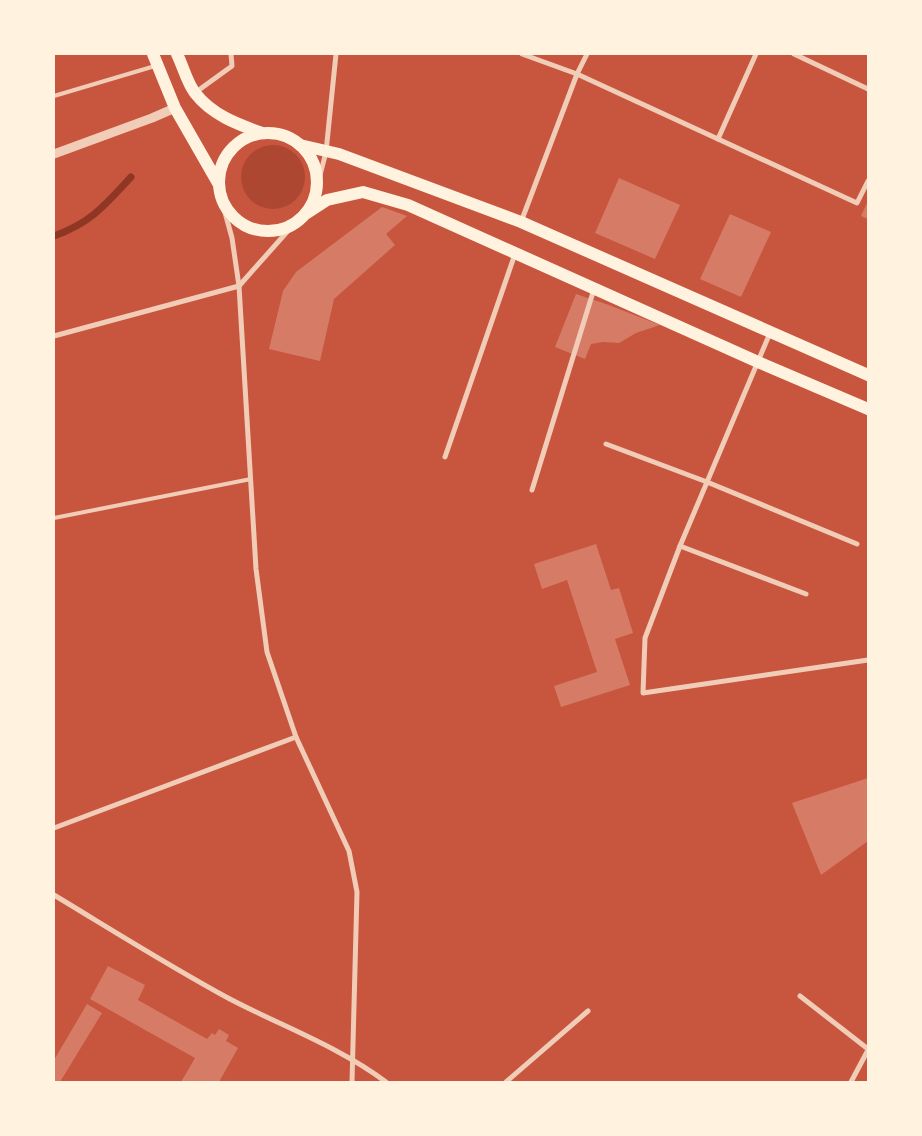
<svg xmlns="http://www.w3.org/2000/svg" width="922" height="1136" viewBox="0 0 922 1136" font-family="Barlow,sans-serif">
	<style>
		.green { fill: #ae4732 }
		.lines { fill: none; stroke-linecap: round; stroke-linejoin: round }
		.stream { stroke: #8f3625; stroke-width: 7 }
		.building { fill: #d67c66 }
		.service { stroke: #f1ccb7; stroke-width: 4 }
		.minor { stroke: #f1ccb7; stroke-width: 5 }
		.tertiary { stroke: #f1ccb7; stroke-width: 9 }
		.primary { stroke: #fff3e0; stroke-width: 12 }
	</style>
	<rect width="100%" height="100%" fill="#c8553d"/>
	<circle class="green" cx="273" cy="177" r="32"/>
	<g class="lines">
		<path class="stream" d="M54,236C92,222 105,205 131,177"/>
	</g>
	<g class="building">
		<path d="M619,178L680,205L655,259L595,233Z"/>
		<path d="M868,201V219L861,216Z"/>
		<path d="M382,207L407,216L386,234L395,245L334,299L320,361L269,349L283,291L296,272Z"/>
		<path d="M730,214L771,232L741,297L700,279Z"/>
		<path d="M576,294L606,304L660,325L636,333L619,343L603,342L591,344L585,359L555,347Z"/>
		<path d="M596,544L611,590L619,588L633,633L615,639L630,685L561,707L554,686L597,672L567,580L542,589L534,564Z"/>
		<path d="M868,778V841L821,875L792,803Z"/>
		<path d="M108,966L145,985L138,1000L207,1039L212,1033L215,1035L219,1029L229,1035L226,1041L238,1048L219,1082H181L195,1058L90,999Z"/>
		<path d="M87,1004L102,1013L60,1082H54V1060Z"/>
	</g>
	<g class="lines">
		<g class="service">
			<path d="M54,96L155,66"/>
			<path d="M54,518L251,479"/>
		</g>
		<g class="minor">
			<path d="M522,54L577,74L857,203L868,181"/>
			<path d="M794,54L868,89"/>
			<path d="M196,92L232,66L231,54"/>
			<path d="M718,139L756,54"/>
			<path d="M317,187L326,152L336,54"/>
			<path d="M221,198L232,238L239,286L256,569L267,652L296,737L349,851L357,892L352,1082"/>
			<path d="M521,222L577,74L587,54"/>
			<path d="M770,333L680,546L645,638L643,693L868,660"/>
			<path d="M54,336L239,286L294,224"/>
			<path d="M606,444L707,482L857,544"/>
			<path d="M445,457L515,254"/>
			<path d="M532,490L594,289"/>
			<path d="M680,546L806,594"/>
			<path d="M54,828L296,737"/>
			<path d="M54,895C112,930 169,966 228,998C281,1026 338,1046 386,1082"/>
			<path d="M800,996L868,1049"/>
			<path d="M506,1082L588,1011"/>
			<path d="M851,1082L868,1050"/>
		</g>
		<path class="tertiary" d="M54,154L152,118L175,108"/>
		<g class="primary">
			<path d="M153,54L175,108L218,183"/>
			<path d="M177,54C183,66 187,83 195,93C212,115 237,124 262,133"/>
			<circle cx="268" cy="182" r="49"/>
			<path d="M300,145L339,154L521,222L868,375"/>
			<path d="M307,213L327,200L363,192L408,205L758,362L868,409"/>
		</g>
	</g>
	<rect width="922" height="1136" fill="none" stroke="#fff3e0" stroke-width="110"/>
</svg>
